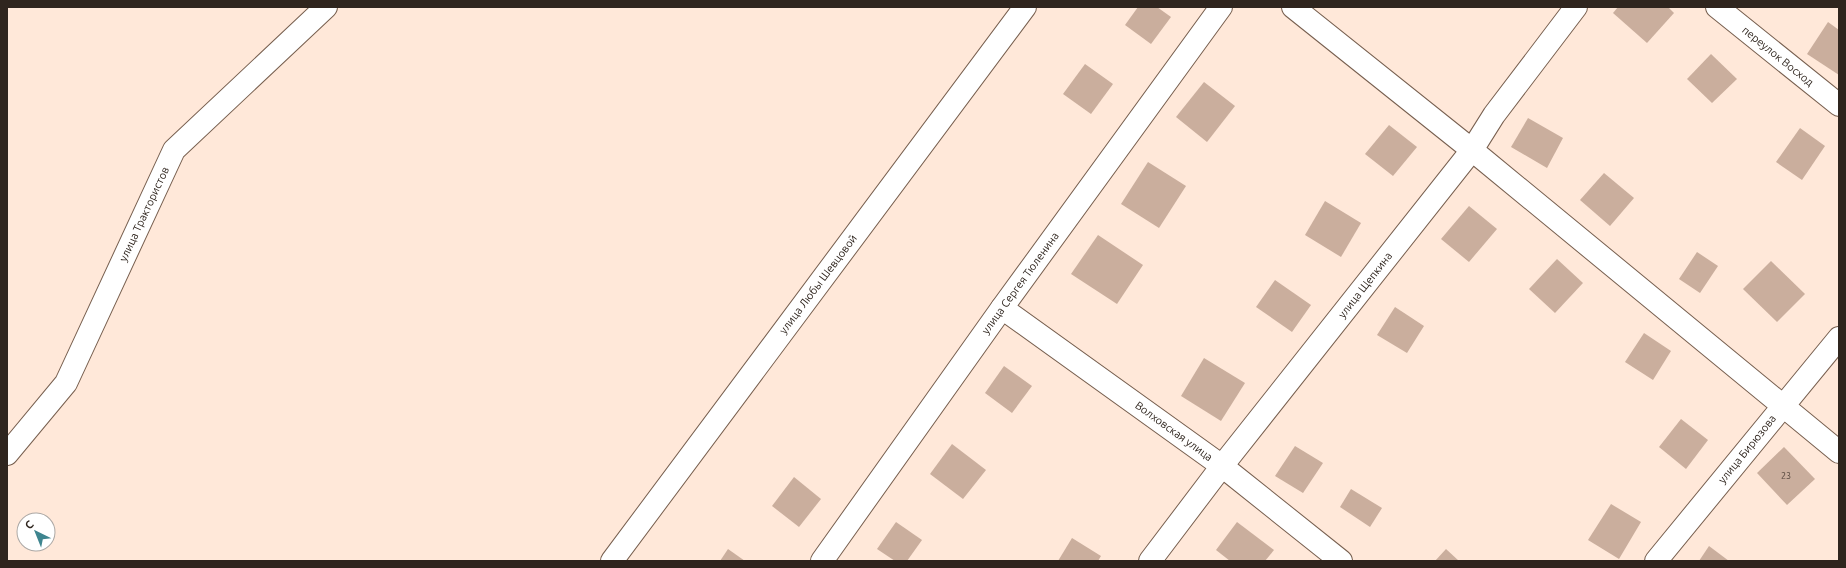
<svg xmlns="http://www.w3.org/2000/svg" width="1846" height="568" viewBox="0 0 1846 568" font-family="Ubuntu,sans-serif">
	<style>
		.building { fill: #caae9d }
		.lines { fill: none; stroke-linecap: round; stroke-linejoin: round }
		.minor-casing { stroke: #775f4f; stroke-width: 24 }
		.minor { stroke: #fff; stroke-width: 22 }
		.labels { text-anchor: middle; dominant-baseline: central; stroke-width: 3; stroke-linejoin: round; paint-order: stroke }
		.number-label { font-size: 9px; fill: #56473e }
		.street-label { font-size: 11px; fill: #2f251e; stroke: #fff }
	</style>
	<rect width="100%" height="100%" fill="#ffe8d9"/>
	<g class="building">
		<path d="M1138,7H1157L1171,17L1151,44L1125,25Z"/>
		<path d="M1618,7H1668L1674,13L1647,43L1613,13Z"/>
		<path d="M1828,22L1839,30V75L1807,54Z"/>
		<path d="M1711,54L1737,79L1712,103L1687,79Z"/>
		<path d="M1085,64L1113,84L1091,114L1063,94Z"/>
		<path d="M1204,82L1235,106L1207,142L1176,117Z"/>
		<path d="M1528,118L1563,138L1547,168L1511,147Z"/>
		<path d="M1389,125L1417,147L1393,176L1365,154Z"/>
		<path d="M1800,128L1825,146L1802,180L1776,162Z"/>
		<path d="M1148,162L1186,186L1159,228L1121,204Z"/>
		<path d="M1604,173L1634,198L1610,226L1580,200Z"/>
		<path d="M1325,201L1361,223L1341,257L1305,235Z"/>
		<path d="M1469,206L1497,229L1469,262L1441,239Z"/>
		<path d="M1098,235L1143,265L1117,304L1071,274Z"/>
		<path d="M1697,252L1718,266L1700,293L1679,279Z"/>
		<path d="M1557,259L1583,283L1555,313L1529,289Z"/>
		<path d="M1771,261L1805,294L1777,322L1743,289Z"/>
		<path d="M1275,280L1311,305L1292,332L1256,307Z"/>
		<path d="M1395,307L1424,326L1407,353L1377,335Z"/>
		<path d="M1644,333L1671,351L1653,380L1625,362Z"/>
		<path d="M1204,358L1245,383L1221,421L1181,396Z"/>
		<path d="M1004,366L1032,386L1012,413L985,393Z"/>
		<path d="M1681,419L1708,440L1686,469L1659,447Z"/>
		<path d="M952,444L986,470L963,499L930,474Z"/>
		<path d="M1295,446L1323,463L1303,493L1275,476Z"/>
		<path d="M1784,447L1815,479L1787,505L1757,473Z"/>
		<path d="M794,477L821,499L799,527L772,506Z"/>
		<path d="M1351,489L1382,508L1370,527L1340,507Z"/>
		<path d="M1611,504L1641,522L1619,559L1588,540Z"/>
		<path d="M896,522L922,540L907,561H895L877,549Z"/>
		<path d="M1237,522L1274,550L1265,561H1230L1216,550Z"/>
		<path d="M1072,538L1101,556L1098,561H1058Z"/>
		<path d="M1709,546L1729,561H1699Z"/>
		<path d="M728,549L745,561H720Z"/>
		<path d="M1446,549L1459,561H1435Z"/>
	</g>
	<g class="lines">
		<g class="minor-casing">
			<g id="minor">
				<path d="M1293,7L1472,150L1839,452"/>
				<path d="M1717,7L1839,105"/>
				<path d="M1002,308L1222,466L1341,561"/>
				<path d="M7,454L66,383L174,150L326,7"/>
				<path d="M612,561L1025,7"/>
				<path d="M822,561L1002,308L1221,7"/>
				<path d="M1150,561L1222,466L1472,150L1494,115L1576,7"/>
				<path d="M1656,561L1839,338"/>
			</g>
		</g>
		<use href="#minor" class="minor"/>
	</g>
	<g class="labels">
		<g class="number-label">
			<text x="1786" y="476">23</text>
		</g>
		<g class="street-label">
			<text transform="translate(1778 56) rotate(39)">переулок Восход</text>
			<text transform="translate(144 214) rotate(-65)">улица Трактористов</text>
			<text transform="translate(1020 283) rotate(-54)">улица Сергея Тюленина</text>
			<text transform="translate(818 284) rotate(-53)">улица Любы Шевцовой</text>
			<text transform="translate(1365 285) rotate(-52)">улица Щепкина</text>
			<text transform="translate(1174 431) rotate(36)">Волховская улица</text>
			<text transform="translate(1747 449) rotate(-51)">улица Бирюзова</text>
		</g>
	</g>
	<rect width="1846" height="568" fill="none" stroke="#2f251e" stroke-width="16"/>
	<g transform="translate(36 532) rotate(317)"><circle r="19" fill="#ffffff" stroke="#aca8a5"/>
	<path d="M0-3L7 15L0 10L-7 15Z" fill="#3e858f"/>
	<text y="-6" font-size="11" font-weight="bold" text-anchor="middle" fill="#2f251e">С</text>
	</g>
</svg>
